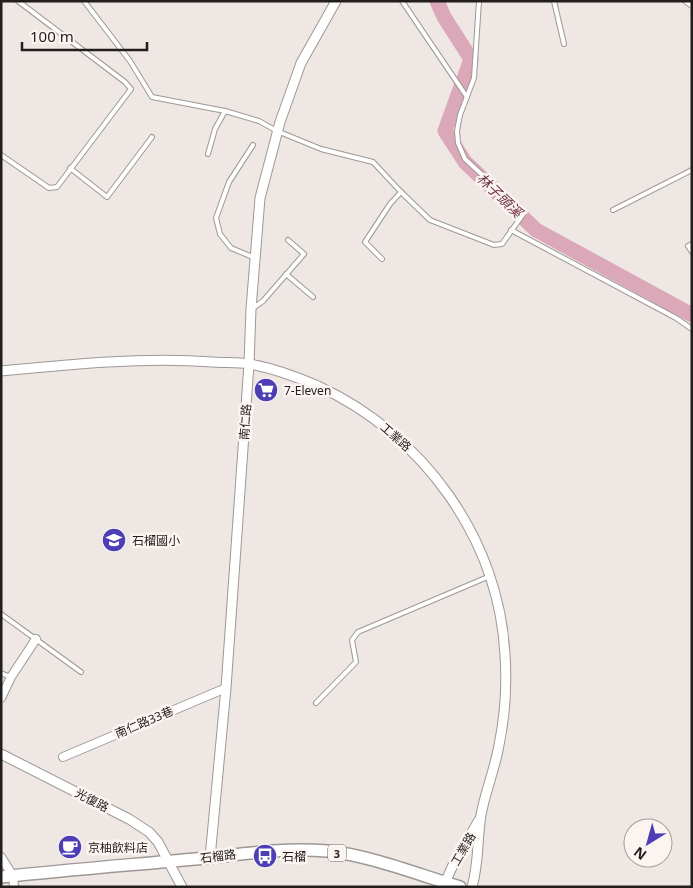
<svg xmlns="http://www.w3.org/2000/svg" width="693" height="888" viewBox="0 0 693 888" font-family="'Noto Sans','Noto Sans TC',sans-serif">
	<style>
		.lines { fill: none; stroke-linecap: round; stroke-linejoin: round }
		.river { stroke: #dba8b9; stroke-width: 15 }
		.service-casing { stroke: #9e9895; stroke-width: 6 }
		.minor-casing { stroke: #9e9895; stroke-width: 10 }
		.tertiary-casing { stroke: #9e9895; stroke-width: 11 }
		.primary-casing { stroke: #9e9895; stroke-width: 14 }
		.service { stroke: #fff; stroke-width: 4 }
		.minor { stroke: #fff; stroke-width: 8 }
		.tertiary { stroke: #fff; stroke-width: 9 }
		.primary { stroke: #fff; stroke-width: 11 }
		.labels { text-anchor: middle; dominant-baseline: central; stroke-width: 5; stroke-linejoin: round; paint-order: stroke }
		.shield { fill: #fbf4f1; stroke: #625e5d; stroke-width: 1 }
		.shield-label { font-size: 11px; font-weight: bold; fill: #211e1d }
		.poi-label { font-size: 12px; fill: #211e1d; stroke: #fbf4f1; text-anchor: start }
		.street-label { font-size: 12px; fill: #211e1d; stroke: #fbf4f1 }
		.water-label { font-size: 14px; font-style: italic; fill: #6c2d47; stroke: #fbf4f1 }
	</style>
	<rect width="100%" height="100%" fill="#eee7e4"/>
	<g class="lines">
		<path class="river" d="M437,1L444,17L471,59L445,131L465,162L536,230L692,315"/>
		<g class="service-casing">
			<g id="service">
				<path d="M84,1L130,61L152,97L225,111L259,121L277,131L321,149L373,162L401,192L430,220L494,245L502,244L524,213L465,159L458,143L457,131L460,115L474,78L479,1"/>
				<path d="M402,1L467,97"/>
				<path d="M554,1L564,44"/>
				<path d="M685,1L692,6"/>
				<path d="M253,145L229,182L216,218L220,234L231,248L255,258"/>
				<path d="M208,154L215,129L225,111"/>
				<path d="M1,155L49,188L57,187L131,89L125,82L18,1"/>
				<path d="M70,168L107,197L152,137"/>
				<path d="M613,210L692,170"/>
				<path d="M511,230L676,318L692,329"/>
				<path d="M692,244L688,246L692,252"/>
				<path d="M382,259L365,242L390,204L401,192"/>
				<path d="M286,274L313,297"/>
				<path d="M253,308L263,301L304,254L288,240"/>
				<path d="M1,614L81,672"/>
				<path d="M1,673L10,677"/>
				<path d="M316,703L356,662L352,640L358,632L490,576"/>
			</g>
		</g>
		<g class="minor-casing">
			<g id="minor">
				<path d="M1,698L11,677L36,639"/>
				<path d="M63,757L226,688"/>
				<path d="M1,857L13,876L14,887"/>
			</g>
		</g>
		<g class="tertiary-casing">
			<g id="tertiary">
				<path d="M1,371C72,364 142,357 213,362C225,363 238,362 249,364C273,368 297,377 318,386C423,434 499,539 505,655C507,684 505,716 499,745C495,769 485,792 481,815C477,839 479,863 472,887"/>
				<path d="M1,754L129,819L149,832L158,842L182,887"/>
				<path d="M210,858L226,688L249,364L251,309L260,198L280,122L301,63L336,1"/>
				<path d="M445,883L453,865L479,820"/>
			</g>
		</g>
		<g class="primary-casing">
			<path id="primary" d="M1,877C66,870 130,865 195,859C239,855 282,847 327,851C369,855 419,875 460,887"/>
		</g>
		<use href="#service" class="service"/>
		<use href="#minor" class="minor"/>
		<use href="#tertiary" class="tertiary"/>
		<use href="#primary" class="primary"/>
	</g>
	<defs>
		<g id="supermarket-disc" transform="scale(1.25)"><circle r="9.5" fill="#4d3eb5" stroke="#fbf4f1"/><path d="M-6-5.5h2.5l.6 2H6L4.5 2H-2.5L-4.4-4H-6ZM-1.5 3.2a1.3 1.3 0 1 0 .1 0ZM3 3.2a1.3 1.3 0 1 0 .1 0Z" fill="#fff"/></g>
		<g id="school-disc" transform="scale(1.25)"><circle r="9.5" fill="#4d3eb5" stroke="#fbf4f1"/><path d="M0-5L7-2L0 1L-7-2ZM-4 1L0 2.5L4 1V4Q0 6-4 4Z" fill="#fff"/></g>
		<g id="cafe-disc" transform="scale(1.25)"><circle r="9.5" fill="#4d3eb5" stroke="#fbf4f1"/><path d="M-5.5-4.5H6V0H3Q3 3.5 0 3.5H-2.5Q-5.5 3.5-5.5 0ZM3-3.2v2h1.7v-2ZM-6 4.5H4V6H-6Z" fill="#fff"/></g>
		<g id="bus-disc" transform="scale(1.25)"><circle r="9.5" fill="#4d3eb5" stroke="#fbf4f1"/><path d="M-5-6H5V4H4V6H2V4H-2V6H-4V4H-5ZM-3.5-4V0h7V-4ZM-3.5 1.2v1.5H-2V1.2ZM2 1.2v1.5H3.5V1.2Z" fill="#fff"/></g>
	</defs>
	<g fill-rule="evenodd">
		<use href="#supermarket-disc" x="266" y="390"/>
		<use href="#school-disc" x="114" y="540"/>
		<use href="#cafe-disc" x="70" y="847"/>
		<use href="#bus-disc" x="265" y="856"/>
	</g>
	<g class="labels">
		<rect class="shield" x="328" y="844.5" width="18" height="17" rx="4"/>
		<g class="shield-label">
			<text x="337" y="853">3</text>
		</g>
		<g class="poi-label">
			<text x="284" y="390">7-Eleven</text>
			<text x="132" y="540">石榴國小</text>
			<text x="88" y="847">京柚飲料店</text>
			<text x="282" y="856">石榴</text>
		</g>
		<g class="street-label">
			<text transform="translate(245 422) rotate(-86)">南仁路</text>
			<text transform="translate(396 437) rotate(41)">工業路</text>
			<text transform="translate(144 722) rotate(-23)">南仁路33巷</text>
			<text transform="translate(92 800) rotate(27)">光復路</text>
			<text transform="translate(463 849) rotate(-60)">工業路</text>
			<text transform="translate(218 856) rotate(-7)">石榴路</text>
		</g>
		<g class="water-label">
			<text transform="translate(500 195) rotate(44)">林子頭溪</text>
		</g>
	</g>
	<rect width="693" height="888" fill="none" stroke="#211e1d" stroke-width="5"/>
	<g transform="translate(648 843) rotate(217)"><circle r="24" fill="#fbf4f1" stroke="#a49e9c"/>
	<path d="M0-4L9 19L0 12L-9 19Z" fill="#4d3eb5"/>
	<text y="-8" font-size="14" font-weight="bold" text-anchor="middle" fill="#211e1d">N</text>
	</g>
	<path d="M22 42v8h125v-8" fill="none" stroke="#211e1d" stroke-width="2.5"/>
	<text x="30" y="42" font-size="15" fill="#211e1d" stroke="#fbf4f1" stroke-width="4" paint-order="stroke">100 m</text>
</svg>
